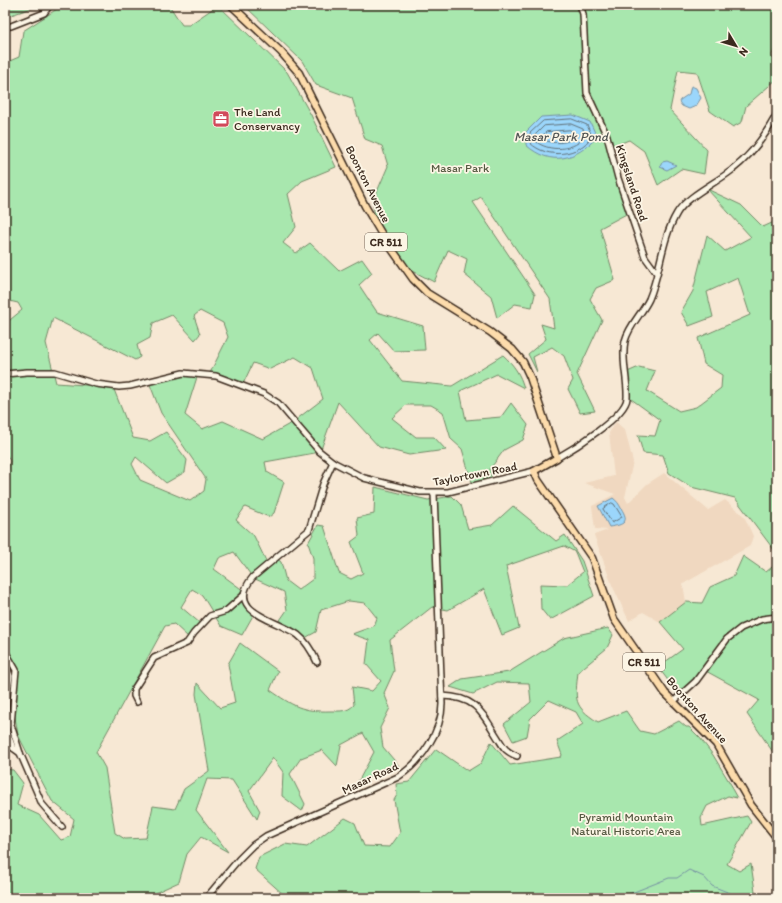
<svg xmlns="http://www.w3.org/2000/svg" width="782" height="903" viewBox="0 0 782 903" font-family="Itim,sans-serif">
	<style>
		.built { fill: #f0d8c0 }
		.green { fill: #a8e7ae; stroke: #728866; fill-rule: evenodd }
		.water { fill: #9bd6fb; stroke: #7591a3 }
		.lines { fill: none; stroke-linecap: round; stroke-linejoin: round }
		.shore { stroke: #616f76; stroke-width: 1 }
		.stream { stroke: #7591a3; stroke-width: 1 }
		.minor-casing { stroke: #3b2a1e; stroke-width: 8 }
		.major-casing { stroke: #3b2a1e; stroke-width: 9 }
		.minor { stroke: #fcf5e5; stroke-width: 5 }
		.major { stroke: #fddcac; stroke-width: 6 }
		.labels { text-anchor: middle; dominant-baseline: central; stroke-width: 3.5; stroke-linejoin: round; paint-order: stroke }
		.shield { fill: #fcf5e5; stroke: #75675a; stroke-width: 1 }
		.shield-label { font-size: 11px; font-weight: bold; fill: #3b2a1e }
		.poi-label { font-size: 12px; fill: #3b2a1e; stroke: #fcf5e5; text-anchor: start }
		.park-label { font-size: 12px; fill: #565942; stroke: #fcf5e5 }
		.street-label { font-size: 12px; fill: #3b2a1e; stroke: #fcf5e5 }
		.water-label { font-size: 13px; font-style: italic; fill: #535555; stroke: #fcf5e5 }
	</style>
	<rect width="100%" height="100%" fill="#f7e8d4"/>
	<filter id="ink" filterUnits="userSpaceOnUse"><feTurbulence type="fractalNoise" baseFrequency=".025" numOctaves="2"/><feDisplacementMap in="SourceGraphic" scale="8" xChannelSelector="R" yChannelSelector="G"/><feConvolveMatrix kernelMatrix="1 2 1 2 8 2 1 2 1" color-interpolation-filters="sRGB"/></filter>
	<g filter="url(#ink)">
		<path class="built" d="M616,422L625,430L633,462L625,497L628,503L647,484L664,473L708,510L725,500L744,516L753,536L750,546L683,584L686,602L660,622L643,612L629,621L612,585L594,535L608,530L595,529L592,506L615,494L584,483L614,476L609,433Z"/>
		<g class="green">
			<path d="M5,5H41L11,15L5,13Z"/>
			<path d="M57,5H169L182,25H189L218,5L287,72L311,115L336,167L302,181L288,194L296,227L283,243L296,253L310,243L339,271L362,259L372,273L359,285L377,312L423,326L425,350L394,351L378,333L370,340L402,381L452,386L503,355C514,365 520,374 524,388L497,374L460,391L466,420L501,417L511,403L528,425L523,440L504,450L490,469L492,482L473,486L462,449L451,439L443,412L431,405H406L392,418L416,437H434L446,450L409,455L379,447L338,402L320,452L265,462L267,472L284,482L274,513L269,517L245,507L236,520L254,536L268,565L276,558L281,562L286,581L298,590L313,579V558L308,543L318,525L324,526L339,573L351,579L363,573L351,542L359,536L357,518L374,514L375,487L428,500L452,496L461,505L468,529L492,525L513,506L556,541L565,535L582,561L594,596L550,620L541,609L540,584L567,585L583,572L575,552L564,546L506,566L519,628L502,635L484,589L448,610L432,607L390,640L394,671L384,693L390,708L380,728L383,747L399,766L358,782L374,752L363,733L341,745L337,766L322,750L301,758L290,774L305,804L302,811L282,796L283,772L273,758L249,791L260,811L257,819L232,780L207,779L196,810L228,852L201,837L187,854L179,882L144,898H5V769L13,770L23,783L17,805L39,815L61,840L70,837L74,819L52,801L18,735L9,682L10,666L5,659V478L10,461L5,452V324L22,310L18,303L5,300V63L19,57L23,31L57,9ZM200,311L223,323L228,337L209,375L242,386L253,363L270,369L295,357L313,368L323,399L293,422L263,439L223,421L202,429L185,415L198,374L149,382L161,413L206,479L204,491L190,501L140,480L132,464L136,457L166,483L185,472L187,460L166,432L150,441L133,438L113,387L56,383L46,343L53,318L135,360L140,357L137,345L150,338L153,323L172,315L195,340L200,334L194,316ZM234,552L253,578L284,592L287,610L278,623L303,639L316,632L321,610L349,601L365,603L377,618L374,626L352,634L369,640L366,664L381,681L372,691L352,687L354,705C347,712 341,711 331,711C302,712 293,706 270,690L278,671L240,643L228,664L235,703L220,708L197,683L196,694L209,771L184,789L175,809L153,806L146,838L125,839L115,833L105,768L96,752L165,626L174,624L189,638L201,624L181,607L192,589L202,595L221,626L242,635L255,612L244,591L214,569L219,558Z"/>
			<path d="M244,5H777V43L772,55L777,79L746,106L742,122L733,127L710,111L697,72L678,70L670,110L707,150L704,174L681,169L658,185L644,151L629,140L611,147L632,211L600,228L615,280L596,288L590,299L602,320L577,374L595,411L580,413L568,389L573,380L564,356L552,347L533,357L537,372L528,354L546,339L541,324L554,328L550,299L481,197L473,202L535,294L532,307L515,304L497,318L491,296L464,274L467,259L448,250L434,282L407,268L375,219L373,201L388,166L382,146L365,139L352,98L316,85L302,61Z"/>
			<path d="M707,189L741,205L763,227L774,222L777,224V554L735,498L691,487L669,473L663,455L643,453L638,435L655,436L660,420L627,396L625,373L639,367L655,371L647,391L679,411L696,407L721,388L722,375L704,364L698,338L750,315L738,278L707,292L713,317L689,326L681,312L693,291L707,235L725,251L751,237Z"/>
			<path d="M743,556L766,572L777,563V758L747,714L759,700L704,670L679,695L658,667L683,649L660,622L686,602L702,603L710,587L734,576Z"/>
			<path d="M608,628L613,635L607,648L578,672C575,700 573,706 598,722L626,711L640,731L654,734L679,721L686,727H689L700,738L713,755L733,788L732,789L737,798L728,796L707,806L701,818L702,826L747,816L751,822L727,864L739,871L751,864L756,898H282L284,895L255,869L259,857L285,844L307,847L345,818L355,823L364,846L390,847L400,833L394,800L397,795L396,784L409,782L436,749L468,771L481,763L491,742L510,765L561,757L562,755L557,741L583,724L576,712L549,700L530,719L527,736L513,741L504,724L531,702L529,683L497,682L473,694L450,687L462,679L509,672L564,638Z"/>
		</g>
		<g class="water">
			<path d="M691,86L696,88L701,98L696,106L689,109L682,106L679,102L680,100L689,94Z"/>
			<path d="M573,115L590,122L597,137C576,160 551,167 526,145V132L541,117Z"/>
			<path d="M667,161L676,165L667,170L660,167L662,162Z"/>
			<path d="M613,498C617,501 619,504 621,508C630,522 624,525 609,527L598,506Z"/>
		</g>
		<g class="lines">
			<g class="shore">
				<path d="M572,119L587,125L592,136C579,157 547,159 530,143V133L543,121Z"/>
				<path d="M571,124L583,129L586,135C576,151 548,153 534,140L535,135L544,126Z"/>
				<path d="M570,130L578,135C569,144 551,145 541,138L546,132Z"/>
				<path d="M612,503L614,504L622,517L612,523L603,509Z"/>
			</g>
			<path class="stream" d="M619,898L669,878H677L689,870L704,877L712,886L735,895L749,894"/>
			<g class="minor-casing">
				<g id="minor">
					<path d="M580,5L583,14L587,93L607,136L618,178L645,257L656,272"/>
					<path d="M11,26L44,13L50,5"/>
					<path d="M5,374L27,372H55L96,384L119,387L130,386L183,373L216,376L264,394L278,403L319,451L333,462L364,478L420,492H448L534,471"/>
					<path d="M557,458C573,449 626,416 627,398C628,379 621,360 625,341C629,325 642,314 649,299C661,271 661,240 677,213C687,196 716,183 732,170C752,155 765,136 777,114"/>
					<path d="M5,651L16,670L11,725L20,753L42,804L62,827"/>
					<path d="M5,661L10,676L5,710"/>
					<path d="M317,662C312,651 307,642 298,635C278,620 223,612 253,577L309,530L323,484L333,462"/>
					<path d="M442,696C474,697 480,709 496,735C504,747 503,750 517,756"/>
					<path d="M137,702L134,696V689L154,658L187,643L194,633L210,616L226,611L244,595"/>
					<path d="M673,702L696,681L727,639L741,628L762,619L777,617"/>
					<path d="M5,727L13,748L20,753"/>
					<path d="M206,898L239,859L253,845L266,836L398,777C421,762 442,731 442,704L434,493"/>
				</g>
			</g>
			<g class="major-casing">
				<path id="major" d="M231,5L281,52L299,73L365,206L384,238L413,279L427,293L490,332L512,349L523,362L530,377L557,458L534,471L538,480L592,558L614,619L665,693L716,744L751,805L777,838"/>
			</g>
			<use href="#minor" class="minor"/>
			<use href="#major" class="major"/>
		</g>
	</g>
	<defs>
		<g id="office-square" transform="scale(0.9)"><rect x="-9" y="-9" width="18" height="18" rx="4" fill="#d1495b" stroke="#fcf5e5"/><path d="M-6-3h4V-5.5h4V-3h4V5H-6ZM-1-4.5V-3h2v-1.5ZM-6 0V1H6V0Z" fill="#fff"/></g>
	</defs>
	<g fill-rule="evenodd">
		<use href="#office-square" x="221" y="119"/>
	</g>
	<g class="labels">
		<g class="shield">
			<rect x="365" y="233" width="42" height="18" rx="3"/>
			<rect x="623" y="653" width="42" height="18" rx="3"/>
		</g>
		<g class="shield-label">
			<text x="386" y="242">CR 511</text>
			<text x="644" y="662">CR 511</text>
		</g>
		<g class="poi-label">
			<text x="234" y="112">The Land<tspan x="234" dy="14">Conservancy</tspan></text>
		</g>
		<g class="park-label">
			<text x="460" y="168">Masar Park</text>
			<text x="626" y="817">Pyramid Mountain<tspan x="626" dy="14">Natural Historic Area</tspan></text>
		</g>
		<g class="street-label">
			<text transform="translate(632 183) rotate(72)">Kingsland Road</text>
			<text transform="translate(368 184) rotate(63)">Boonton Avenue</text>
			<text transform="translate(475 474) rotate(-11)">Taylortown Road</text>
			<text transform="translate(697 710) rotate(48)">Boonton Avenue</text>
			<text transform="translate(370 778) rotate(-25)">Masar Road</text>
		</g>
		<g class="water-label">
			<text x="561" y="136">Masar Park Pond</text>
		</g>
	</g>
	<rect width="782" height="903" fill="none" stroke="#fcf5e5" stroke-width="20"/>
	<rect x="10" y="10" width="762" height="883" fill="none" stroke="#3b2a1e" stroke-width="1.5" filter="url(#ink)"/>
	<g transform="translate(736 46) rotate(128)" stroke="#fcf5e5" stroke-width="3" paint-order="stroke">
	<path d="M0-3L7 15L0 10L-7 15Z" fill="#3b2a1e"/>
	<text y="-6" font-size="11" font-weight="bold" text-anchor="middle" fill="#3b2a1e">N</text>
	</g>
</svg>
